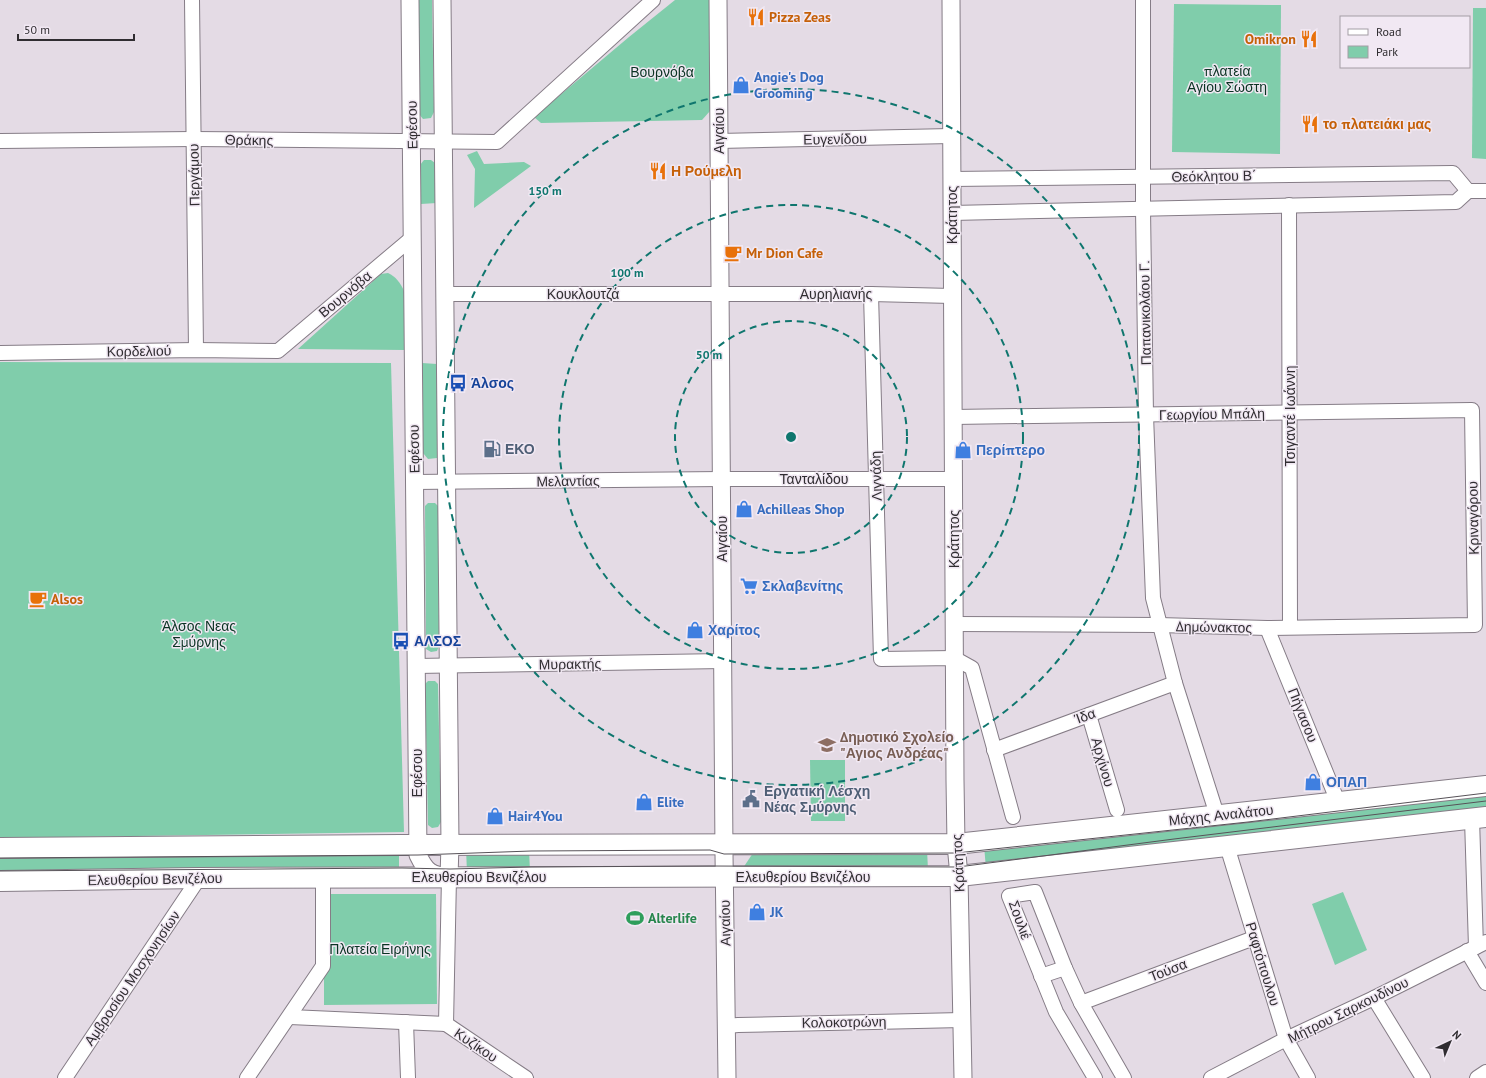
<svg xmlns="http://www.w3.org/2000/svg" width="1486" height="1078" viewBox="0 0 1486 1078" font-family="'PT Sans',sans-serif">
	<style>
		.green { fill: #80cdab }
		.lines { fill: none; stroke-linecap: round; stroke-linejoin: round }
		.minor-casing { stroke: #857c86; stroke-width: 16 }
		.tertiary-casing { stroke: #857c86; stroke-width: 19 }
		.secondary-casing { stroke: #857c86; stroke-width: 22 }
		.minor { stroke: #fff; stroke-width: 14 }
		.tertiary { stroke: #fff; stroke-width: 17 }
		.secondary { stroke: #fff; stroke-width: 20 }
		.tram { stroke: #575258; stroke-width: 1 }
		.ring { fill: none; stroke: #0f766e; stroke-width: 2; stroke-dasharray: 7 5 }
		.labels { text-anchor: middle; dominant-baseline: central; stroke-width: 3; stroke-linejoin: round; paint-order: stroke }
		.food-label { font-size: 14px; font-weight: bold; fill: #c56008; stroke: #f1e8f3; text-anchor: start }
		.park-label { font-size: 14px; fill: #0a3323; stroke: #f1e8f3 }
		.shop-label { font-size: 14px; font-weight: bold; fill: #366cbe; stroke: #f1e8f3; text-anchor: start }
		.street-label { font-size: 14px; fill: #302d31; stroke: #f1e8f3 }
		.transit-label { font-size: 14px; font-weight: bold; fill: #164399; stroke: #f1e8f3; text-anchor: start }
		.service-label { font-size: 14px; font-weight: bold; fill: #4e5e75; stroke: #f1e8f3; text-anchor: start }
		.education-label { font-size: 14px; font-weight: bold; fill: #785e54; stroke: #f1e8f3; text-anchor: start }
		.leisure-label { font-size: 14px; font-weight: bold; fill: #27864d; stroke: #f1e8f3; text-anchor: start }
		.centre { fill: #0f766e; stroke: #f1e8f3; stroke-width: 2 }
		.ring-label { font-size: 12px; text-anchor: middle; font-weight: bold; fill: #0f766e; stroke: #f1e8f3; stroke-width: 3; stroke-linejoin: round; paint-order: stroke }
	</style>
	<rect width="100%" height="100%" fill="#e4dbe5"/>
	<g class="green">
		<path d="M419,0H432L434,112L431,118L423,119L419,114Z"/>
		<path d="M675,0H711L710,111L702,120L541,123L534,117L629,37Z"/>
		<path d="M1174,4L1281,5L1280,154L1172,152Z"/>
		<path d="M1473,8H1486V159L1472,158Z"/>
		<path d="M477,151L484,164L524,162L531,166L474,208L475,169L467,155Z"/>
		<path d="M424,160H431L435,163L437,203L421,204L420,165Z"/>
		<path d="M388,273C396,277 400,282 404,291L405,350L298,349L381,274Z"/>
		<path d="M0,362L391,363L404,832L0,838Z"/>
		<path d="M422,363L437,364L439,452L437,458L428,459L423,453Z"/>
		<path d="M428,503H435L438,506L439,646L437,651L431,652L426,649L425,506Z"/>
		<path d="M428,681H435L438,684L441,822L438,827L432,828L428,825L425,684Z"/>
		<path d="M810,760H845V821H811Z"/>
		<path d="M1486,790V808L986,868L984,846Z"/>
		<path d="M399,848V871L0,874V853Z"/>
		<path d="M529,848L530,873L467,872L466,849Z"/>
		<path d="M927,849L928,870L743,868L755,850Z"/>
		<path d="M1343,892L1367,950L1335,965L1312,904Z"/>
		<path d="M324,894H436L437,1004L324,1005Z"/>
	</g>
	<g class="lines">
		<g class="minor-casing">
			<g id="minor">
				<path d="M192,0L196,350"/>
				<path d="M1143,0V209L1146,415L1153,598L1175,683L1217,815"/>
				<path d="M0,141L193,139L497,142L653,0"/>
				<path d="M719,141L951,136"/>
				<path d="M952,179L1453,173L1468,191"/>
				<path d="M1289,205L1290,627"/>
				<path d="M952,213L1456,202L1468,191H1486"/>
				<path d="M444,294H871L952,296"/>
				<path d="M871,294L881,659L954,658L972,668L1013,817"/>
				<path d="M0,353L196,350L278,351L413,237"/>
				<path d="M953,417L1472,410L1475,625L1267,628L1159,625L954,624"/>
				<path d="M415,482L722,479H953"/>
				<path d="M1267,628L1338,802"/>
				<path d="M416,666L723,661"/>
				<path d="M1089,715L1117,810"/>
				<path d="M994,750L1175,683"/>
				<path d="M1472,819L1476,947"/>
				<path d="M1227,846L1286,1039L1308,1078"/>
				<path d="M1467,951L1486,983"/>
				<path d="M1041,976L1065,968"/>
				<path d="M1374,998L1423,1078"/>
				<path d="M1081,1003L1254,938"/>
				<path d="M290,1017L446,1024"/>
				<path d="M406,1022L408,1078"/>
				<path d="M446,1024L449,877"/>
				<path d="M446,1024L526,1078"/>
				<path d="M727,1026L738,1025L962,1020"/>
				<path d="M65,1078L199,878"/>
				<path d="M247,1078L323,966V878"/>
				<path d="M1095,1078L1056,1012L1009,896L1035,892L1065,968L1081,1003L1124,1078"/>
				<path d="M1211,1078L1286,1039L1374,998L1486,942"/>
				<path d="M1477,1078L1486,1072"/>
			</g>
		</g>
		<g class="tertiary-casing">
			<g id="tertiary">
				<path d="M410,0L418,855C426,872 431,875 449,877L450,845L442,0"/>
				<path d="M718,0L724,854L727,1078"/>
				<path d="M951,0L955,780L956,844L959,876L963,1078"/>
			</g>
		</g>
		<g class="secondary-casing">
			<g id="secondary">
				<path d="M0,848L401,845L956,844L1486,786"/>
				<path d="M0,881L199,878L959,876L1486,817"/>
			</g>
		</g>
		<use href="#minor" class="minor"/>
		<use href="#tertiary" class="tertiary"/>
		<use href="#secondary" class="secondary"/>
		<g class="tram">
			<path d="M0,858L418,855L531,851L710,850L724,854L956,853L1248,822L1486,793"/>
			<path d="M0,871L402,868L450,869L531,867L709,866L958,867L1174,839L1486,801"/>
		</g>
	</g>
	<g class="ring">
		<circle cx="791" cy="437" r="116"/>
		<circle cx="791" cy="437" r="232"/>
		<circle cx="791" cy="437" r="348"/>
	</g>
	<defs>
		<g id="restaurant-bare" transform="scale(1.38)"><path d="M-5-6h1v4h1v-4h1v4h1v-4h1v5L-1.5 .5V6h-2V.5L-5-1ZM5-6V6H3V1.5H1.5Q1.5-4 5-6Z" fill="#e8710a" stroke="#f1e8f3" stroke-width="2.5" paint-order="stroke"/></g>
		<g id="shop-bare" transform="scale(1.38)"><path d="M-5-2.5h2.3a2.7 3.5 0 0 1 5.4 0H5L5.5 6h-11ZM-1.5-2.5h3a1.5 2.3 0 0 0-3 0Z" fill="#3f7fe0" stroke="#f1e8f3" stroke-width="2.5" paint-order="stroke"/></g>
		<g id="cafe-bare" transform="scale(1.38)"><path d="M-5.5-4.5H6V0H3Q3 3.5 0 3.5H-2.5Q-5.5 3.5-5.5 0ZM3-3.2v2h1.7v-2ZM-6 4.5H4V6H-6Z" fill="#e8710a" stroke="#f1e8f3" stroke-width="2.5" paint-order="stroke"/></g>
		<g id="bus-bare" transform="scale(1.38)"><path d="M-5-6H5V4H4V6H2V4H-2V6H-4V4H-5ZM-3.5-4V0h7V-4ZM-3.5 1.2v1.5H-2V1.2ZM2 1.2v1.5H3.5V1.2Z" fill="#1a4fb4" stroke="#f1e8f3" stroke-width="2.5" paint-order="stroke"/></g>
		<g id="fuel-bare" transform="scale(1.38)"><path d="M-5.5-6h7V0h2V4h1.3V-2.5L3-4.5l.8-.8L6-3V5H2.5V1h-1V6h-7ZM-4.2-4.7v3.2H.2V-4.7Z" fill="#5c6f8a" stroke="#f1e8f3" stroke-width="2.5" paint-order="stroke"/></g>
		<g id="supermarket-bare" transform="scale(1.38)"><path d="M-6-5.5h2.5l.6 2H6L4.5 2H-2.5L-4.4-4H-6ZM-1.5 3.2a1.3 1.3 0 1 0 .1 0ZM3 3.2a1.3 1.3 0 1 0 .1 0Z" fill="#3f7fe0" stroke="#f1e8f3" stroke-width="2.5" paint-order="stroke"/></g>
		<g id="school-bare" transform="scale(1.38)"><path d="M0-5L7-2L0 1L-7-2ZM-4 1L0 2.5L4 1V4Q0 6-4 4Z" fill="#8d6e63" stroke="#f1e8f3" stroke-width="2.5" paint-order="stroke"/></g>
		<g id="civic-bare" transform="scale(1.38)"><path d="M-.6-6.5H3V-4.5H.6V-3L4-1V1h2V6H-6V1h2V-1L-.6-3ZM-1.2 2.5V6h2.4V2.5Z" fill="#5c6f8a" stroke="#f1e8f3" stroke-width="2.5" paint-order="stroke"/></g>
		<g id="stadium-bare" transform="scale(1.38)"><path d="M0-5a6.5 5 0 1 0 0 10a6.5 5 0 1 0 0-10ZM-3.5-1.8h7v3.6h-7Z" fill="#2e9e5b" stroke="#f1e8f3" stroke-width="2.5" paint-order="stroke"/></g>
	</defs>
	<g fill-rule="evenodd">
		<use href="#restaurant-bare" x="756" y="17"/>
		<use href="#restaurant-bare" x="1309" y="39"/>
		<use href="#shop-bare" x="741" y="85"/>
		<use href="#restaurant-bare" x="1310" y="124"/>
		<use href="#restaurant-bare" x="658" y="171"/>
		<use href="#cafe-bare" x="733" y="253"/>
		<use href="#bus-bare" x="458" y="383"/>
		<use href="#fuel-bare" x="492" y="449"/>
		<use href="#shop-bare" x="963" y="450"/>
		<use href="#shop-bare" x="744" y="509"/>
		<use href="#supermarket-bare" x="749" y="586"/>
		<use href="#cafe-bare" x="38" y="599"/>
		<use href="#shop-bare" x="695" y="630"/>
		<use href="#bus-bare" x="401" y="641"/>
		<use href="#school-bare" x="827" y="745"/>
		<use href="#shop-bare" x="1313" y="782"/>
		<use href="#civic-bare" x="751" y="799"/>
		<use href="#shop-bare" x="644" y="802"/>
		<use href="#shop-bare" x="495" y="816"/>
		<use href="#shop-bare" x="757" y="912"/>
		<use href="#stadium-bare" x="635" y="918"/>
	</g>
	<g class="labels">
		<g class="food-label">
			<text x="769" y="17">Pizza Zeas</text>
			<text x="1296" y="39" text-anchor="end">Omikron</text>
			<text x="1323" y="124">το πλατειάκι μας</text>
			<text x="671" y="171">Η Ρούμελη</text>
			<text x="746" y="253">Mr Dion Cafe</text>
			<text x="51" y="599">Alsos</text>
		</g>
		<g class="park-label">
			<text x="1227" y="71">πλατεία<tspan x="1227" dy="16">Αγίου Σώστη</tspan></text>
			<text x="662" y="72">Βουρνόβα</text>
			<text x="199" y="626">Άλσος Νεας<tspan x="199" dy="16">Σμύρνης</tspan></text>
			<text x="380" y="949">Πλατεία Ειρήνης</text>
		</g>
		<g class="shop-label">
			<text x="754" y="77">Angie's Dog<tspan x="754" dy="16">Grooming</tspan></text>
			<text x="976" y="450">Περίπτερο</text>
			<text x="757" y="509">Achilleas Shop</text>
			<text x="762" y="586">Σκλαβενίτης</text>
			<text x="708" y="630">Χαρίτος</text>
			<text x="1326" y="782">ΟΠΑΠ</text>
			<text x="657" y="802">Elite</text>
			<text x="508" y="816">Hair4You</text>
			<text x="770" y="912">JK</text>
		</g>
		<g class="street-label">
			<text transform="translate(412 125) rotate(-91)">Εφέσου</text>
			<text transform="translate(719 131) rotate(-90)">Αιγαίου</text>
			<text transform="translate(835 139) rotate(-1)">Ευγενίδου</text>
			<text transform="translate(249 140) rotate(1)">Θράκης</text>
			<text transform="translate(194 175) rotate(-91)">Περγάμου</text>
			<text transform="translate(1214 176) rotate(-1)">Θεόκλητου Β΄</text>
			<text transform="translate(952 215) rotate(-90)">Κράτητος</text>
			<text transform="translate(345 294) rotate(-40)">Βουρνόβα</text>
			<text x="583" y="294">Κουκλουτζά</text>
			<text x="836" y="294">Αυρηλιανής</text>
			<text transform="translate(1145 313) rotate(-91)">Παπανικολάου Γ.</text>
			<text transform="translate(139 351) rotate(-1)">Κορδελιού</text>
			<text transform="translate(1212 414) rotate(-1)">Γεωργίου Μπάλη</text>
			<text transform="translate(1290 416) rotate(-90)">Τσιγαντέ Ιωάννη</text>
			<text transform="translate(414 449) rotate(-91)">Εφέσου</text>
			<text transform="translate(876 476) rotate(-92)">Λιγνάδη</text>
			<text x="814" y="479">Τανταλίδου</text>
			<text transform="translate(568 481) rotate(-1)">Μελαντίας</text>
			<text transform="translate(1473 518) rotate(-91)">Κριναγόρου</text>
			<text transform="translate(722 539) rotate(-90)">Αιγαίου</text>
			<text transform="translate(954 539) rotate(-90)">Κράτητος</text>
			<text transform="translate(1214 627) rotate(1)">Δημώνακτος</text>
			<text transform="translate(570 664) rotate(-1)">Μυρακτής</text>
			<text transform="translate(1303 715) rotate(68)">Πήγασου</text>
			<text transform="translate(1085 716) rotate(-20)">Ίδα</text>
			<text transform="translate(1103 762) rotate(74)">Αρχίνου</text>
			<text transform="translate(417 773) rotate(-90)">Εφέσου</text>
			<text transform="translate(1221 815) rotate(-6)">Μάχης Αναλάτου</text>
			<text transform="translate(958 863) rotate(-93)">Κράτητος</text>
			<text x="479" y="877">Ελευθερίου Βενιζέλου</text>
			<text x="803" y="877">Ελευθερίου Βενιζέλου</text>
			<text transform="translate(155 879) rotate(-1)">Ελευθερίου Βενιζέλου</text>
			<text transform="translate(1020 920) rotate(70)">Σουλιέ</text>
			<text transform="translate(725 923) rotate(-91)">Αιγαίου</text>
			<text transform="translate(1263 964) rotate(73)">Ραφτόπουλου</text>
			<text transform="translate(1168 970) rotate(-21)">Τούσα</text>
			<text transform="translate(132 978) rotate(-56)">Αμβροσίου Μοσχονησίων</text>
			<text transform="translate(1348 1010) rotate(-26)">Μήτρου Σαρκουδίνου</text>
			<text transform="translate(844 1022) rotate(-1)">Κολοκοτρώνη</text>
			<text transform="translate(476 1045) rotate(34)">Κυζίκου</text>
		</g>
		<g class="transit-label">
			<text x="471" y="383">Άλσος</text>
			<text x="414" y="641">ΑΛΣΟΣ</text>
		</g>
		<g class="service-label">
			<text x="505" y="449">ΕΚΟ</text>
			<text x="764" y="791">Εργατική Λέσχη<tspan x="764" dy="16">Νέας Σμύρνης</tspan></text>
		</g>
		<g class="education-label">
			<text x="840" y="737">Δημοτικό Σχολείο<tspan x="840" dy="16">"Αγιος Ανδρέας"</tspan></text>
		</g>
		<g class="leisure-label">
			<text x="648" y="918">Alterlife</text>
		</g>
	</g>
	<circle cx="791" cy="437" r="6" class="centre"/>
	<g class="ring-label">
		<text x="545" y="195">150 m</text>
		<text x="627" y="277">100 m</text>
		<text x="709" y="359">50 m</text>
	</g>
	<rect x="1340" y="16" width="130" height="52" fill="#f1e8f3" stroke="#a49da5"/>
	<rect x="1348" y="29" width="20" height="6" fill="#ffffff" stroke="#a49da5"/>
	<text x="1376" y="36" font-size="12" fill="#302d31">Road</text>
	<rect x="1348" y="46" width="20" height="12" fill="#80cdab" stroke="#a49da5"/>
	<text x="1376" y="56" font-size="12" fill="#302d31">Park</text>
	<g transform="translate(1450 1042) rotate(44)" stroke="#f1e8f3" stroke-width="3" paint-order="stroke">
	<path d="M0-3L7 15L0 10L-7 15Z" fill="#302d31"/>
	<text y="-6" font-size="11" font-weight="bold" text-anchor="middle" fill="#302d31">N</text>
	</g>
	<path d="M18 34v6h116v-6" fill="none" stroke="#302d31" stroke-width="2"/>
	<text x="24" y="34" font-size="12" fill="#302d31" stroke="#f1e8f3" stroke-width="3" paint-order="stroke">50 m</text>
</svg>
